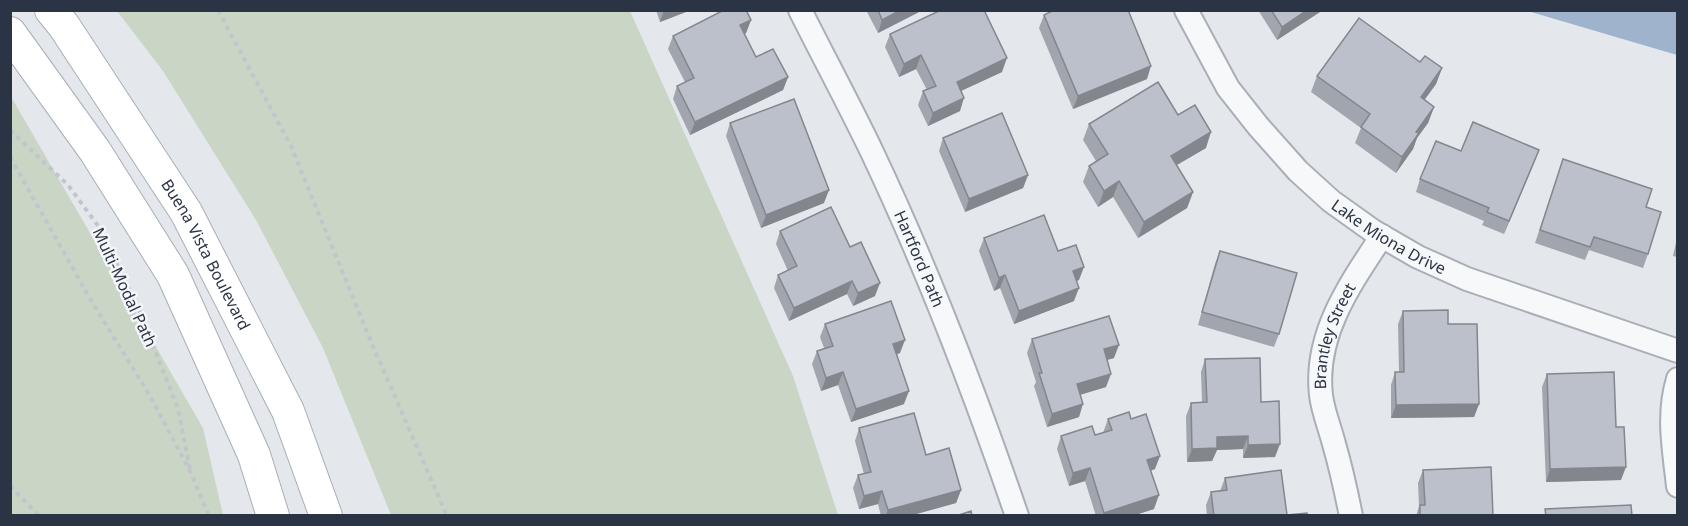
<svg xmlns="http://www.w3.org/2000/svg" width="1688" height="526" viewBox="0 0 1688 526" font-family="'Noto Sans',sans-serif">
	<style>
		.green { fill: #c9d6c5 }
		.water { fill: #9fb4cc }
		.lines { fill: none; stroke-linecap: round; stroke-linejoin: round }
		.street-casing { stroke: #a9aeb7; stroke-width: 26 }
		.secondary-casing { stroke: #a9aeb7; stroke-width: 34 }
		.path { stroke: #c2c5cb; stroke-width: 4; stroke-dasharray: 4.5 4.5; stroke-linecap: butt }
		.street { stroke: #f7f8fa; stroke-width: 22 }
		.secondary { stroke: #fff; stroke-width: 32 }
		.wall { fill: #a1a5ae }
		.shaded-wall { fill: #83868d }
		.building { fill: #bbc0ca; stroke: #83868d; stroke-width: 1.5 }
		.labels { text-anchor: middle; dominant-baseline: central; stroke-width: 5; stroke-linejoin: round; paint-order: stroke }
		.street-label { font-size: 16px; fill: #2b3445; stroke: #f4f6f9 }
	</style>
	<rect width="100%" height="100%" fill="#e4e7ec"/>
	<g class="green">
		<path d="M117,11H630L793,376L838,515H391L323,348L256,220L163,71Z"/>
		<path d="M10,95L203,428L223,515H11Z"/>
	</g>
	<path class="water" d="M1529,11H1677V55L1531,12Z"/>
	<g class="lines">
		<g class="street-casing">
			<g id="street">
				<path id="s1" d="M800,10C824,58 849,104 872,152C928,270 975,393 1017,516"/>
				<path id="s2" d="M1186,10L1228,88L1258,126L1298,171L1331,201L1373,231L1418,257L1467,279L1678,351"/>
				<path d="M1678,379C1667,415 1674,449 1678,486"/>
				<path id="s3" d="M1351,516C1346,491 1341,468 1334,444C1330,428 1323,412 1321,395C1314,335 1350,284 1382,236"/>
			</g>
		</g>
		<g class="secondary-casing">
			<g id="secondary">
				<path id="s4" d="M51,10L64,26L186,212L288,411L326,516"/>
				<path d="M10,33L95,151L173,275L254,455L273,516"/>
			</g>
		</g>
		<g class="path">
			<path d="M218,10L291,146L372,344L447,516"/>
			<path d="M10,130L68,185L99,227L139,310L178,409L190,469"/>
			<path d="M10,157L89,297L150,396L191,473L209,516"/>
			<path d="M10,486L39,516"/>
		</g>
		<use href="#street" class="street"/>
		<use href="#secondary" class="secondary"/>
	</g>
	<g class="wall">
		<path d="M656,10H691L660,22Z"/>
		<path d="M866,10H923L878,33Z"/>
		<path d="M1258,10H1323L1277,40Z"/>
		<path d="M1044,15L1147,79L1073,109L1039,28Z"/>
		<path d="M751,20L746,33L745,34L756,57L788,77L783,90L690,135L673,99L677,86L685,82L668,49L673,36Z"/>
		<path d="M890,34L1002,72L961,91L960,111L928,126L918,105L923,91L927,90L916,69L899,77L885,47Z"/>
		<path d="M1420,62L1442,68L1436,84L1424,100L1434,107L1428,123L1417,138L1413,149L1396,173L1355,143L1361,128L1311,92L1317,76Z"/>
		<path d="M1178,115L1206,148L1176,165L1193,192L1187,208L1138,238L1113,197L1098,207L1083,182L1089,166L1096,161L1083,140L1089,124Z"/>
		<path d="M730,123L824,203L761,228L726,136Z"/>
		<path d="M943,138L1028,175L1023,188L965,212L939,151Z"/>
		<path d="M1539,150L1504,234L1482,225L1484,221L1416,192L1420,179L1461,151Z"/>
		<path d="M1559,172L1646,207L1648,254L1643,268L1589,250L1585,260L1535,243Z"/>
		<path d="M780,231L850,247L875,296L853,306L847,294L789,321L774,288L778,275L788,271L776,244Z"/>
		<path d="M984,238L1058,251L1079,280L1076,281L1074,301L1014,324L1000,288L994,291L979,251Z"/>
		<path d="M1677,238V257L1673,256Z"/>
		<path d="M1220,251L1279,334L1274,347L1198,325L1215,264Z"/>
		<path d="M1403,311L1448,324L1479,404L1474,417L1391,418V385L1395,372H1399L1398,324Z"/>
		<path d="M825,324L900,353L896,355L904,404L851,422L838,385L821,391L812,364L817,351L824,348L820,337Z"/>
		<path d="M1032,339L1114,358L1107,360L1106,387L1080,395L1079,417L1047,427L1034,386L1036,382L1027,353Z"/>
		<path d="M1205,359L1261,402L1275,457L1243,458V449L1217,450L1212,461L1187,462L1186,416L1191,403L1202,402L1201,372Z"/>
		<path d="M1547,374L1616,427L1621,480L1546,482L1542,387Z"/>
		<path d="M1108,419H1131L1155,469L1150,471L1154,509L1132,516H1096L1085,481L1069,486L1057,449L1061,436L1095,435L1103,433Z"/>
		<path d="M859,428L926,455L961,490L956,503L909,516H881L878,504L859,509L853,488L858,475L864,474L855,441Z"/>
		<path d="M1423,470L1493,516H1416L1419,506L1418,483Z"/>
		<path d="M1225,478L1287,515L1307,516H1207L1206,505L1211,492L1220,491Z"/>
	</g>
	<g class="shaded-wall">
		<path d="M664,10H691L660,22Z"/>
		<path d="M901,10H923L878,33L882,20Z"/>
		<path d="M1307,10H1323L1277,40L1282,27Z"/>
		<path d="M751,20L746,33L736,38L740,25Z"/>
		<path d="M921,55L916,69L899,77L904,64Z"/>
		<path d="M1007,58L1002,72L952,95L957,82Z"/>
		<path d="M1151,66L1147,79L1073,109L1078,96Z"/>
		<path d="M1442,68L1436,84L1415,113L1421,97Z"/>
		<path d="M788,77L783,90L690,135L695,122Z"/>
		<path d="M964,98L960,111L928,126L933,113Z"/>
		<path d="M1434,107L1428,123L1417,138L1413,149L1396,173L1402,157L1416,132Z"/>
		<path d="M1211,132L1206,148L1165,172L1171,156Z"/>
		<path d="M1539,150L1534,163L1504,234L1509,221Z"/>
		<path d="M1028,175L1023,188L965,212L969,199Z"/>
		<path d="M1119,181L1113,197L1098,207L1104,191Z"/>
		<path d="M829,190L824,203L761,228L766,215Z"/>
		<path d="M1193,192L1187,208L1138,238L1144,222Z"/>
		<path d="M1084,267L1079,280L1068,284L1073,271Z"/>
		<path d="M1005,275L1000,288L994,291L999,278Z"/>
		<path d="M852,281L847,294L789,321L794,308Z"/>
		<path d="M880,283L875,296L853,306L858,293Z"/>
		<path d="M1079,288L1074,301L1014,324L1019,311Z"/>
		<path d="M905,340L900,353L888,357L893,344Z"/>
		<path d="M1119,345L1114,358L1099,362L1104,349Z"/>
		<path d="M843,372L838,385L821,391L826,378Z"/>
		<path d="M1111,374L1106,387L1072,397L1077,384Z"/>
		<path d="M909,391L904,404L851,422L856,409Z"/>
		<path d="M1083,404L1079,417L1047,427L1052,414Z"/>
		<path d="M1479,404L1474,417L1391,418L1396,405Z"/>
		<path d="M1248,436L1243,449L1217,450L1212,461L1187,462L1192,449L1217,437Z"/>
		<path d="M1280,444L1275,457L1243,458L1248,445Z"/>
		<path d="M1160,456L1155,469L1142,473L1147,460Z"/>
		<path d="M1626,467L1621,480L1546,482L1550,469Z"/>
		<path d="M1090,468L1085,481L1069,486L1073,473Z"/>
		<path d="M961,490L956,503L909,516H885L888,510Z"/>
		<path d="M882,491L878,504L859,509L864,496Z"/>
		<path d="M1159,495L1154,509L1132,516H1103L1104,513Z"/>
	</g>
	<g class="building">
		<path d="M724,10H746L751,20L740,25L756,57L773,49L788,77L695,122L677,86L694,78L673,36Z"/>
		<path d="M878,10H901L882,20Z"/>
		<path d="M941,10H984L1007,58L957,82L964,98L933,113L923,91L936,86L921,55L904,64L890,34Z"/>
		<path d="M1054,10H1128L1151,66L1078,96L1044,15Z"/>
		<path d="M1271,10H1307L1282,27Z"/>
		<path d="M1359,18L1420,62L1425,56L1442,68L1421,97L1434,107L1416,132L1419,133L1402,157L1361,127L1370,114L1317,76Z"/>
		<path d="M1158,82L1178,115L1195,105L1211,132L1171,156L1193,192L1144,222L1119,181L1104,191L1089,166L1108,154L1089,124Z"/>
		<path d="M794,99L829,190L766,215L730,123Z"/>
		<path d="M1002,113L1028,175L969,199L943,138Z"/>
		<path d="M1473,122L1539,150L1509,221L1487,212L1489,208L1420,179L1436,141L1461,151Z"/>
		<path d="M1563,159L1652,189L1646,207L1661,212L1648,254L1594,237L1590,247L1540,230Z"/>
		<path d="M831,207L850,247L861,242L880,283L858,293L852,281L794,308L778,275L797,266L780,231Z"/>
		<path d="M1044,215L1058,251L1076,245L1084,267L1073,271L1079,288L1019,311L1005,275L999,278L984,238Z"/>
		<path d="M1220,251L1297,273L1279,334L1202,312Z"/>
		<path d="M891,301L905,340L893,344L909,391L856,409L843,372L826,378L817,351L833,346L825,324Z"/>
		<path d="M1448,310V324H1477L1479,404L1396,405L1395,372H1404L1403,311Z"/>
		<path d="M1109,316L1119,345L1104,349L1111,374L1077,384L1083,404L1052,414L1039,373H1042L1032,339Z"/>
		<path d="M1260,358L1261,402L1279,401L1280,444L1248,445V436L1217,437V448L1192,449L1191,403L1207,402L1205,359Z"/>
		<path d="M1614,372L1616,427H1624L1626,467L1550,469L1547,374Z"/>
		<path d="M1129,412L1131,419L1146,414L1160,456L1147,460L1159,495L1104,513L1090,468L1073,473L1061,436L1092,426L1095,435L1112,430L1108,419Z"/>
		<path d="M914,413L926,455L949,448L961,490L888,510L882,491L864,496L858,475L871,472L859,428Z"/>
		<path d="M1491,467L1493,516H1420V505H1425L1423,470Z"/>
		<path d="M1281,470L1287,515L1307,513V516H1214L1211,492L1227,490L1225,478Z"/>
		<path d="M1631,505L1632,516H1546L1545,509Z"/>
		<path d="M971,511L972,516H956Z"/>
	</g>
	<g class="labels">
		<g class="street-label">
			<text stroke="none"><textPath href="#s2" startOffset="310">Lake Miona Drive</textPath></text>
			<text stroke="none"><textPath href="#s4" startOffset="290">Buena Vista Boulevard</textPath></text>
			<text stroke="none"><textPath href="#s1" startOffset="276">Hartford Path</textPath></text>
			<text transform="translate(125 287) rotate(65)">Multi-Modal Path</text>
			<text stroke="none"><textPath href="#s3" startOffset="186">Brantley Street</textPath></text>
		</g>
	</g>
	<rect width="1688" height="526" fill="none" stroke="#2b3445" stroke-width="24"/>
</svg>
